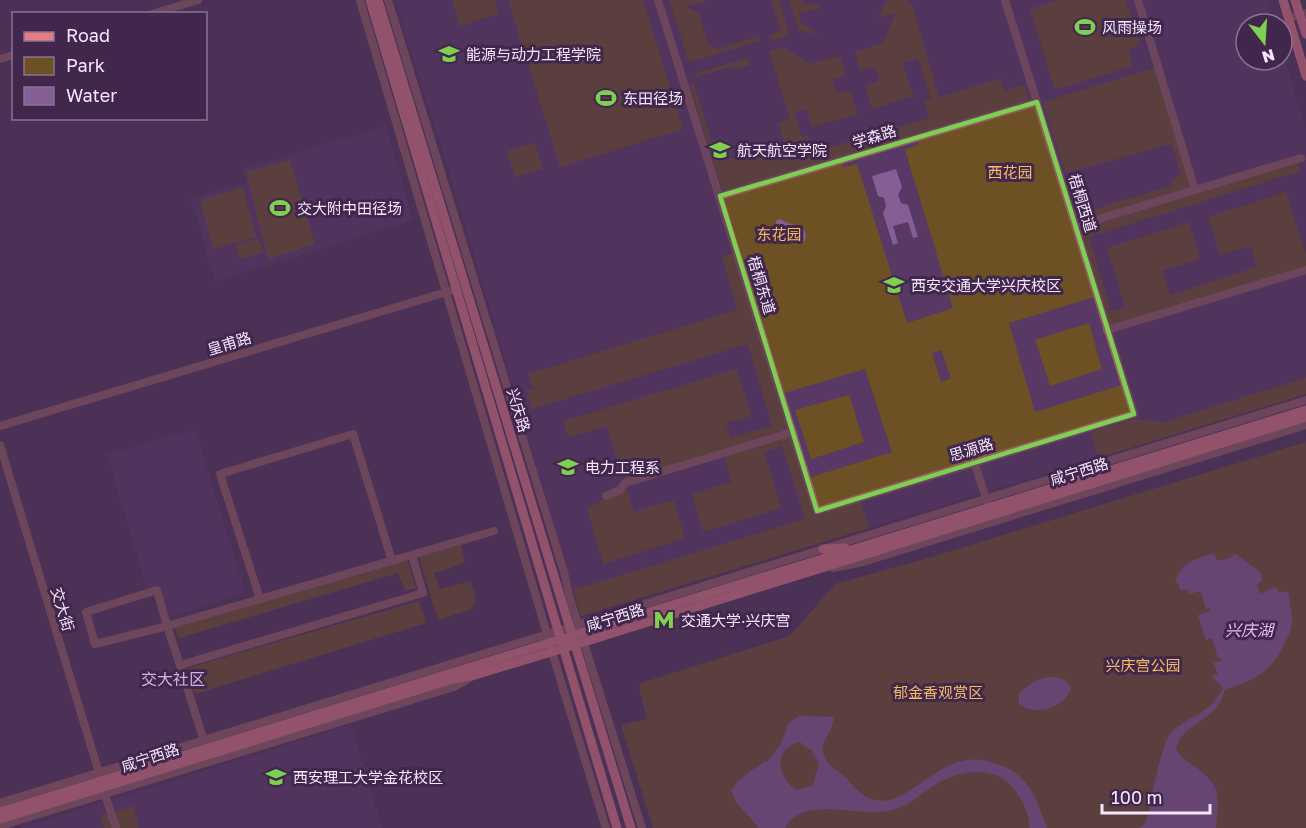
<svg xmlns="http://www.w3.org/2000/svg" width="1306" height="828" viewBox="0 0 1306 828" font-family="'Golos Text','Noto Sans SC',sans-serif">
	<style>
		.built { fill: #583865 }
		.green { fill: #6d5023; fill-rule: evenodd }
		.water { fill: #865e96; fill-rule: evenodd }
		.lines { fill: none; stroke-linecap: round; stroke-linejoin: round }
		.minor { stroke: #945f62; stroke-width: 8 }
		.major { stroke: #e67b84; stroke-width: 9 }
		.marked { fill: none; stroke: #7fd052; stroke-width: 4.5; stroke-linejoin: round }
		.labels { text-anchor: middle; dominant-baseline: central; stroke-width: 6; stroke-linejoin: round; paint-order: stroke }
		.poi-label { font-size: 15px; fill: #f6e6fd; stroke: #41274c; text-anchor: start }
		.street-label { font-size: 15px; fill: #f6e6fd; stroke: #41274c }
		.park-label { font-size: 15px; fill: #f7bc62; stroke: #41274c }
		.water-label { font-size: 16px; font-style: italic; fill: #e9bbfc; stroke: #41274c }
		.neighbourhood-label { font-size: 16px; fill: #d3b3e1; stroke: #41274c }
	</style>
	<rect width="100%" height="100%" fill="#4c3157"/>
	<g class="built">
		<path d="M395,0H1267L1274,24H1246V60H1282V51L1306,130V394L581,616L454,187Z"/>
		<path d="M386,126L413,220L215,282L191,198L246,182L243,169Z"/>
		<path d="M195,429L245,592L165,618L157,590L148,592L107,454Z"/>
		<path d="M351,725L382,828H21Z"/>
	</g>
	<g class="green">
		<path d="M452,0H495L499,14L460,26Z"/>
		<path d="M508,0H643L683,129L560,167Z"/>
		<path d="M669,0H709L686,7L699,13L708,44L718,49L759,36L760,41L689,62Z"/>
		<path d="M771,0H781L780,3L788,31L787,36L772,41L770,35L781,31Z"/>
		<path d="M789,0H802L804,5L814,3L822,7L799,14L801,23L820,34L799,31Z"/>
		<path d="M887,0H906L912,4L939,97L1000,79L1004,91L1024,85L1030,103L1037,102L1078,226L1085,224L1082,213L1173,185L1172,179L1181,175L1172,144L1065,173L1043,102L1157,67L1195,190L1297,160L1300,171L1089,237L1111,311L1125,307L1107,248L1189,222L1200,259L1162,271L1170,295L1257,267L1251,246L1220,255L1208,217L1286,192L1306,254V271L1107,330L1098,296L1009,323L1035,412L1125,384L1134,414L860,498L869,528L581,616L573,590L805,519L782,446L764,452L781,508L703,532L692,494L731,482L724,454L625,483L607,426L568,437L563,421L737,369L751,416L726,423L730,438L772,426L748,344L532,409L527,391L533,389L528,374L737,310L722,256L737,252L720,196L724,195L690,86L694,84L718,162L784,142L778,123L790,119L769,51L783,47L810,64L840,56L846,76L832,80L837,94L850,91L858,114L812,127L806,109L794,112L802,137L808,136L813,152L929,118L924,101L931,99L918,58L903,63L913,96L872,109L865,86L880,80L875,67L860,71L855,52L883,43L896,13L878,18ZM919,137L918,145L905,150L953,308L907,323L857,164L844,167L838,161ZM941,350L951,378L941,382L932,353ZM865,369L892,452L808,478L781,394Z"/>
		<path d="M1060,0H1126L1140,45L1128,49L1133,66L1055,90L1030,9Z"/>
		<path d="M747,58L750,65L736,69L734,66L695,77L694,74Z"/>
		<path d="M535,143L543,169L515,177L507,151Z"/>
		<path d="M290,160L315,244L268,259L246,172Z"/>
		<path d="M243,188L256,237L213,249L200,200Z"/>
		<path d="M258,238L263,252L240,259L236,245Z"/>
		<path d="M1089,323L1102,369L1050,386L1035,340Z"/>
		<path d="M1306,378V394L1098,458L1091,432L1135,419L1163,422Z"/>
		<path d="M849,395L864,442L811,459L795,410Z"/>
		<path d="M1306,442V828H653L621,725L647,719L639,687L641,683L790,636L835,584L932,557Z"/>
		<path d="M626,489L634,512L673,500L685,538L603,564L587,508Z"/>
		<path d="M461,545L465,563L434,573L440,589L471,581L476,599L472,609L438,620L419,556Z"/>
		<path d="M406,556L416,588L405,591L398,573L179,638L173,625Z"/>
		<path d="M419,601L426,623L195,694L188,668Z"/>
		<path d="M133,806L139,828H104L100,816Z"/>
	</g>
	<g class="water">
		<path d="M896,169L902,187L898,195L901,203L908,205L918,237L913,238L908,222L893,226L898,243L893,245L883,213L886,206L884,198L878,196L872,176Z"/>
		<path d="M780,219C789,226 813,225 804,242L794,241L793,237L800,238L802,235L796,230L777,228L776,221Z"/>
		<path d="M1214,553L1217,561L1233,557V553L1237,555L1261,573L1262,581L1257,585L1260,594L1276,587L1279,593L1286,591L1289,594C1289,603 1293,613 1292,623C1291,630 1287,639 1284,645C1269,674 1254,680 1225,690C1223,694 1222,700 1219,704C1207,722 1181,726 1176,749C1180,757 1185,760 1193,765C1222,787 1219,793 1216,828H1139L1146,823C1151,804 1160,745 1171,733C1190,714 1209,716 1223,688L1212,676L1218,674L1213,663L1222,661L1221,658H1218L1212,638L1206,640L1198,615L1210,611L1209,608L1206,609L1201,591L1189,594L1188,589L1181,591L1178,583H1175C1179,563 1196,559 1214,553Z"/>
		<path d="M1055,677L1065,680L1071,687C1067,708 1035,717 1019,704V693C1034,683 1035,677 1055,677Z"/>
		<path d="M799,716L833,717C835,729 821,739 823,751C824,764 838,770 846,778C854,786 862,797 874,800C913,808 939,747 991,762C1029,773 1035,795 1047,828H1029C1031,816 1022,800 1015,790C999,768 971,769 948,778C926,787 912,807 888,811C858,817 802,795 785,828H759L736,802L731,790L739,780L765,761L767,762L781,744L789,723ZM800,742L812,751L819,764L813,786L796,790C777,776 772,748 800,742Z"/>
	</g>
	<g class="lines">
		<g class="minor">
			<path d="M360,0L565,695L606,828"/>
			<path d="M388,0L564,572L569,595L642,828"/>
			<path d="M658,0L817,511L1134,414L1005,0"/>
			<path d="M1138,0L1195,190"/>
			<path d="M152,14L198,0"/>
			<path d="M1288,18L1306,13"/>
			<path d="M0,59L14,55"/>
			<path d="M720,196L1037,102"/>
			<path d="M1076,226L1301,158"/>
			<path d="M1107,330L1306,270"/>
			<path d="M0,426L450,291"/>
			<path d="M0,445L100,776"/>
			<path d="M974,462L988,504"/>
			<path d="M606,496L620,490L625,483L793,432"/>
			<path d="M412,555L423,593L180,665L167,626L95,644L86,612L157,590L167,626L494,531"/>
			<path d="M833,568L863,562L1306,425"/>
			<path d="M260,599L220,474L353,434L392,561"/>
			<path d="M180,665L204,741"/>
			<path d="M103,789L116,828"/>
			<path d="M0,803L1306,400"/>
			<path d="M0,826L454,687L470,678"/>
		</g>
		<g class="major">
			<path d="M370,0L617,828"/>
			<path d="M378,0L631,828"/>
			<path d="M1283,0L1306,76"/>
			<path d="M1295,0L1306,34"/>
			<path d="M823,549L845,548"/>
			<path d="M0,812L1306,410"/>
			<path d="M0,819L450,680L475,675L584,642L1306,417"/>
		</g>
	</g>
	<path d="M0 0H1306V828H0ZM1037,102L1134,414L817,511L720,196Z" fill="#4c3157" fill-opacity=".55" fill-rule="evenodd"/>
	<path class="marked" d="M1037,102L1134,414L817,511L720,196Z"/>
	<defs>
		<g id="stadium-bare" transform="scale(1.62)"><path d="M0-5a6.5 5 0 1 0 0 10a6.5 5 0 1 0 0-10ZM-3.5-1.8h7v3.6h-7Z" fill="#7fd052" stroke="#41274c" stroke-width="2.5" paint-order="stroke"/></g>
		<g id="university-bare" transform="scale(1.62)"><path d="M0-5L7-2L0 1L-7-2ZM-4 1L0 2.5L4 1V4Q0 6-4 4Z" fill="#7fd052" stroke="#41274c" stroke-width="2.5" paint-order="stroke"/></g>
		<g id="metro-bare" transform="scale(1.62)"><path d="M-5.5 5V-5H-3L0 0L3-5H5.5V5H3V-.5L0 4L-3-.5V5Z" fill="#7fd052" stroke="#41274c" stroke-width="2.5" paint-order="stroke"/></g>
	</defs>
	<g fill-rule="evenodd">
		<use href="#stadium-bare" x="1085" y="27"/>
		<use href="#university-bare" x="449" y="54"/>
		<use href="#stadium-bare" x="606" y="98"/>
		<use href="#university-bare" x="720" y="150"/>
		<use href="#stadium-bare" x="280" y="208"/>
		<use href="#university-bare" x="894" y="285"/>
		<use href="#university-bare" x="568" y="467"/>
		<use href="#metro-bare" x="664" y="620"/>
		<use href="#university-bare" x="276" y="777"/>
	</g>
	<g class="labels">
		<g class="poi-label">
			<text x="1102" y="27">风雨操场</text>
			<text x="466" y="54">能源与动力工程学院</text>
			<text x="623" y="98">东田径场</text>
			<text x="737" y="150">航天航空学院</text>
			<text x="297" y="208">交大附中田径场</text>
			<text x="911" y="285">西安交通大学兴庆校区</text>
			<text x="585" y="467">电力工程系</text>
			<text x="681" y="620">交通大学·兴庆宫</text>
			<text x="293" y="777">西安理工大学金花校区</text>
		</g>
		<g class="street-label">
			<text transform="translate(874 136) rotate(-17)">学森路</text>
			<text transform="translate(1083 203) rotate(73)">梧桐西道</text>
			<text transform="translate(762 285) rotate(73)">梧桐东道</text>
			<text transform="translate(229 343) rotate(-17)">皇甫路</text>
			<text transform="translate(519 410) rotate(73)">兴庆路</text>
			<text transform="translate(971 449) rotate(-17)">思源路</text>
			<text transform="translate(1079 471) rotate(-17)">咸宁西路</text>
			<text transform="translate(63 609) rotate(73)">交大街</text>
			<text transform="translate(615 617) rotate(-17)">咸宁西路</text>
			<text transform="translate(150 757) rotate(-18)">咸宁西路</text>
		</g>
		<g class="park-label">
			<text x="1010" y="172">西花园</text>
			<text x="779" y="234">东花园</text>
			<text x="1143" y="665">兴庆宫公园</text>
			<text x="938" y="692">郁金香观赏区</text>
		</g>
		<g class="water-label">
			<text x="1249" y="630">兴庆湖</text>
		</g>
		<g class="neighbourhood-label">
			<text x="173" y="679">交大社区</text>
		</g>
	</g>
	<rect x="12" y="12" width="195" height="108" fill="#41274c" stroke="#897393" stroke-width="1.5"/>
	<rect x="24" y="32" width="30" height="9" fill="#e67b84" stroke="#897393" stroke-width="1.5"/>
	<text x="66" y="42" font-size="18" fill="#f6e6fd">Road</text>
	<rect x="24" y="57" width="30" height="18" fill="#6d5023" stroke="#897393" stroke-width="1.5"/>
	<text x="66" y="72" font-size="18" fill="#f6e6fd">Park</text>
	<rect x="24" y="87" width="30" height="18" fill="#865e96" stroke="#897393" stroke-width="1.5"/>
	<text x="66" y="102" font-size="18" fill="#f6e6fd">Water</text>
	<g transform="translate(1264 42) rotate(163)"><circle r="28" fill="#41274c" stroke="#897393" stroke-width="1.5"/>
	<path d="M0-4.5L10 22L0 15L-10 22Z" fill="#7fd052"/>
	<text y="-9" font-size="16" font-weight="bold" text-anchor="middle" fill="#f6e6fd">N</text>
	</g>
	<path d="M1102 804v9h108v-9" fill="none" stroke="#f6e6fd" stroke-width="3"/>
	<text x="1111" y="804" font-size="18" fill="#f6e6fd" stroke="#41274c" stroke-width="4.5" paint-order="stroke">100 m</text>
</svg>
